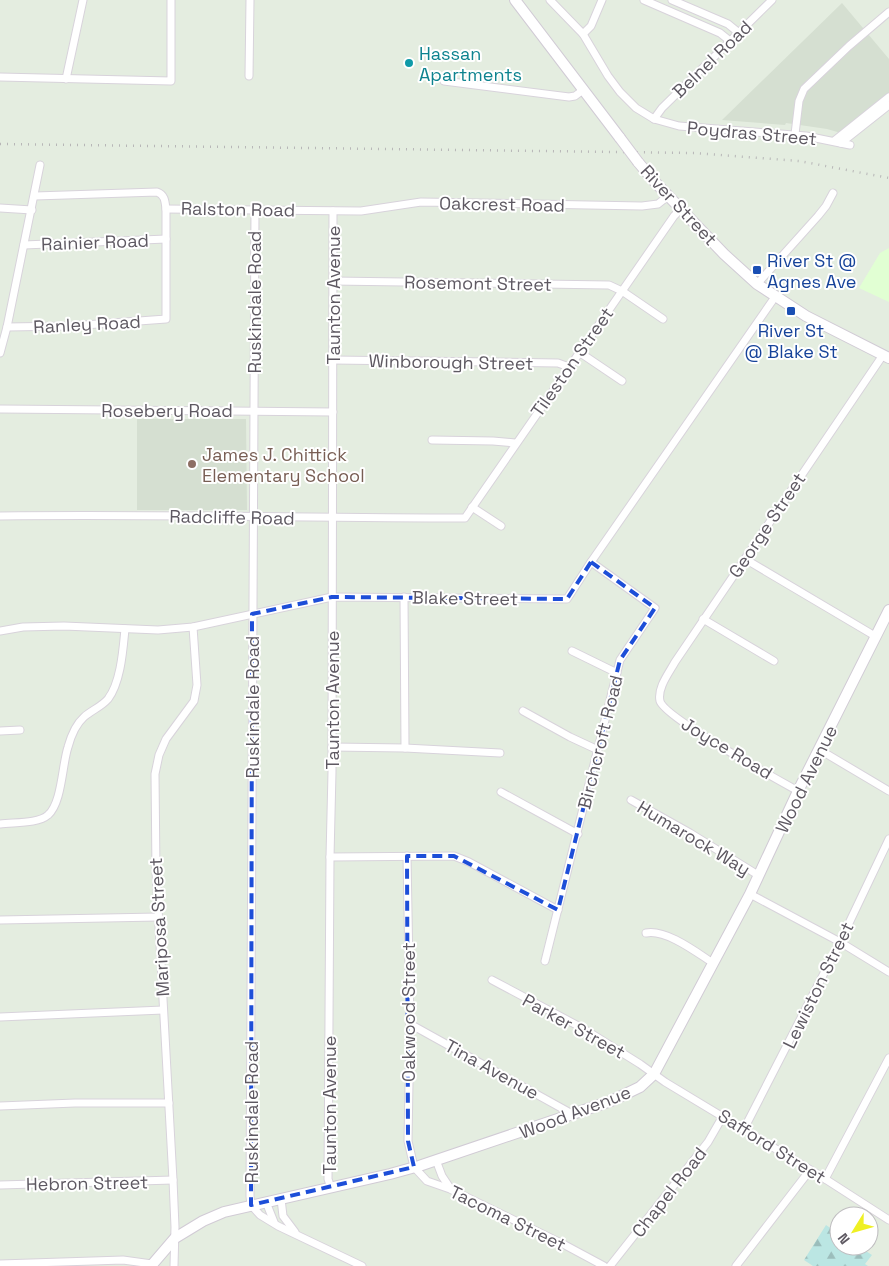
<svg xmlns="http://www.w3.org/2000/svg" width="889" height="1266" viewBox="0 0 889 1266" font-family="'Space Grotesk',sans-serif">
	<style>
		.commercial { fill: #e1ffd3 }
		.education { fill: #d5dfd1 }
		.forest { fill: url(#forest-firs) }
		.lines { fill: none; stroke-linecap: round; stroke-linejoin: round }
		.minor-casing { stroke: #d8d3db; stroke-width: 9 }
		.secondary-casing { stroke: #d1cbd5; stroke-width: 12 }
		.minor { stroke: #fff; stroke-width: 7 }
		.secondary { stroke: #fff; stroke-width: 10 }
		.rail { stroke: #b7b6b7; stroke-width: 2.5; stroke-dasharray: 1 6; stroke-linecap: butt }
		.secondary-bridge-casing { stroke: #d1cbd5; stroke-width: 12; stroke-linecap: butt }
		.secondary-bridge { stroke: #fff; stroke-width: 10 }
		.marked { fill: none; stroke: #1d4ed8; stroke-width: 4; stroke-dasharray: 10 6; stroke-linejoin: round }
		.culture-dot { fill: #0f9aa8; stroke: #fff; stroke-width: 2 }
		.transit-dot { fill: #1a4fb4; stroke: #fff; stroke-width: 2 }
		.education-dot { fill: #8d6e63; stroke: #fff; stroke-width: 2 }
		.labels { text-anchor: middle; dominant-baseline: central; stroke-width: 4; stroke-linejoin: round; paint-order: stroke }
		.culture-label { font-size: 18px; fill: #0d838f; stroke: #fff; text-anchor: start }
		.street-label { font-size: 18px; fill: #5e5962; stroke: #fff }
		.transit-label { font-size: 18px; fill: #164399; stroke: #fff; text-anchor: start }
		.education-label { font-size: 18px; fill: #785e54; stroke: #fff; text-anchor: start }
	</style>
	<defs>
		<pattern id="forest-firs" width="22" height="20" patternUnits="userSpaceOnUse" patternTransform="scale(1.25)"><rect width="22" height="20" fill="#bbe6e3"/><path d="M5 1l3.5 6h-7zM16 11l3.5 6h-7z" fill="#9bbdbb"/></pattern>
	</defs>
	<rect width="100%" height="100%" fill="#e4ede0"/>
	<path class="commercial" d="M889,248V302L859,288L880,253Z"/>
	<g class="education">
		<path d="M842,3L889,59V107L855,137L827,129L786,123L785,125L722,120Z"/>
		<path d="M137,419H246L247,510H137Z"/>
	</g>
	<path class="forest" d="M826,1225L839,1234V1246H858L872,1255L865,1264L868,1266H813L804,1260Z"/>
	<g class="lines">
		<g class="minor-casing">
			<g id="minor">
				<path d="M550,0L583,34L608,76L620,92L636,108L654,119L679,126L806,136L850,145"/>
				<path d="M644,0L720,33L730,41"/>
				<path d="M672,0L728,24L739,33"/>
				<path d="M583,34L591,26L602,0"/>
				<path d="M249,76L250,0"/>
				<path d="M0,77L171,81V0"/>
				<path d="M66,79L83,0"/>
				<path d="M444,81L569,97L575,96L583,90"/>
				<path d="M654,119L662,108L772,0"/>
				<path d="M795,134L799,101L804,89L849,46L889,12"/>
				<path d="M834,141L889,97"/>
				<path d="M841,143L889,105"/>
				<path d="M0,208L32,210"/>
				<path d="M166,209L361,211L421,202L642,206L658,204L668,196"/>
				<path d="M255,209L250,1196L251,1205L260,1215L278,1226L362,1266"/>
				<path d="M24,245L166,239"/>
				<path d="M333,281L609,285L622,291L663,319"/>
				<path d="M757,284L818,216L826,206L833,193"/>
				<path d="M7,327L71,326L166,319V209C165,201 165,195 157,192L35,196"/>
				<path d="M579,352L622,381"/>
				<path d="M0,353L7,327L40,165"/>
				<path d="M333,360L558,363L569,367"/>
				<path d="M0,409L333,412"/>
				<path d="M432,440L493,441L515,443"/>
				<path d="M472,507L501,526"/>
				<path d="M0,516C155,514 310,518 465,518L674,216L681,209"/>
				<path d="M745,559L875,636"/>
				<path d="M404,597L405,748"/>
				<path d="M703,619L774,661"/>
				<path d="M0,631L23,627L64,626L158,630L193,627L332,597L567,599L591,562L775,297"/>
				<path d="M572,651L617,673"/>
				<path d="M523,711L570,737L598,750"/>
				<path d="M0,731L20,730"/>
				<path d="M332,747L405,748L500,753"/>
				<path d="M820,750L889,791"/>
				<path d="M798,791C778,780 664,717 660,701C657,688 669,673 675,662L883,355"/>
				<path d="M501,792L578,834"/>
				<path d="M631,800L690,833L758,875"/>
				<path d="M0,824C13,822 38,824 48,815C62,803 62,765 68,747C71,736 75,725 84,717C92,710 101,707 108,699C121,682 123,649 125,629"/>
				<path d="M407,856L410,1024L408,1141L414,1167L427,1181L450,1189L563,1244L604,1266"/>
				<path d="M330,857L454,856L469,862L558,910"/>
				<path d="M750,894L840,942L889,972"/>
				<path d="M0,920L158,917"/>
				<path d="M646,933C666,929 696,952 713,963"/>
				<path d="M545,961L620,660L655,608L591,562"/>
				<path d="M492,980L584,1029L640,1064L665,1082L819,1175L889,1220"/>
				<path d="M0,1017L163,1010"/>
				<path d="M410,1024L574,1115"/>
				<path d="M0,1106L75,1103H169"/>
				<path d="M744,1129L840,942L889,839"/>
				<path d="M436,1160L442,1176L450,1188"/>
				<path d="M825,1179L889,1058"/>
				<path d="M0,1185L173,1180"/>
				<path d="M331,1188L328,1179L330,857L332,772L333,211"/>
				<path d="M281,1199L283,1216L295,1232"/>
				<path d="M266,1202L274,1222"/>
				<path d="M0,1264L123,1260L152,1264"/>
				<path d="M174,1266L175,1227L173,1180L156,872L155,774L159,755L166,739L194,701L197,685L193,627"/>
				<path d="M610,1266L708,1142L723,1116"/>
				<path d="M736,1266L810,1170"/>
			</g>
		</g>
		<g class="secondary-casing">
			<g id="secondary">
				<path d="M515,0L620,138"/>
				<path d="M638,162L654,181L724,254L757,284L806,316L889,358"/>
				<path d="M151,1266L175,1238L203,1221L224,1212L390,1174L419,1166L611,1101L640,1087L654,1074L750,894L798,791L889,610"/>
			</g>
		</g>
		<use href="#minor" class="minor"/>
		<use href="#secondary" class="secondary"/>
		<path class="rail" d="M0,144L694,153L799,161L889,178"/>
		<g class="secondary-bridge-casing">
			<path id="secondary-bridge" d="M620,138L638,162"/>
		</g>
		<use href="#secondary-bridge" class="secondary-bridge"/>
	</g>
	<path class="marked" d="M591,562L655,608L620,660L558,910L454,856H407L408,1141L414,1167L251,1205L252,614L332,597L567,599Z"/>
	<circle class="culture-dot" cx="409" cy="63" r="5"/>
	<g class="transit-dot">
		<rect x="752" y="265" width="10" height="10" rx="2.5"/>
		<rect x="786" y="306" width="10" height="10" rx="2.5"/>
	</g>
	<circle class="education-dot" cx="192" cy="464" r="5"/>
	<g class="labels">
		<g class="culture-label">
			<text x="419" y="53">Hassan<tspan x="419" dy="21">Apartments</tspan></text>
		</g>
		<g class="street-label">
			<text transform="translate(712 59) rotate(-44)">Belnel Road</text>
			<text transform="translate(752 133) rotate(5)">Poydras Street</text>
			<text transform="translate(502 204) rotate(1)">Oakcrest Road</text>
			<text transform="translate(679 205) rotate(47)">River Street</text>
			<text transform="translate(238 209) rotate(1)">Ralston Road</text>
			<text transform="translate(95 242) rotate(-2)">Rainier Road</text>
			<text transform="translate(478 283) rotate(1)">Rosemont Street</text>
			<text transform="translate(333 295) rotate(-90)">Taunton Avenue</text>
			<text transform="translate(254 302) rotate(-90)">Ruskindale Road</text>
			<text transform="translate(87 324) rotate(-3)">Ranley Road</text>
			<text transform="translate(451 362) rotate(1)">Winborough Street</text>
			<text transform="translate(572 362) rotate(-55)">Tileston Street</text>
			<text x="167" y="410">Rosebery Road</text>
			<text transform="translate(232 517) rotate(1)">Radcliffe Road</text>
			<text transform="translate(767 525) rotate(-56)">George Street</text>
			<text transform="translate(465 598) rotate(1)">Blake Street</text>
			<text transform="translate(332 700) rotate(-90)">Taunton Avenue</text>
			<text transform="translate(252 707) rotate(-90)">Ruskindale Road</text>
			<text transform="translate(600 742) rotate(-76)">Birchcroft Road</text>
			<text transform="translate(727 748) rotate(31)">Joyce Road</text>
			<text transform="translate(806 779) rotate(-64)">Wood Avenue</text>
			<text transform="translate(694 838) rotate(31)">Humarock Way</text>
			<text transform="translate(159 927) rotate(-93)">Mariposa Street</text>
			<text transform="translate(818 985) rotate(-64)">Lewiston Street</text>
			<text transform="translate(408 1012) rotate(-90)">Oakwood Street</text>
			<text transform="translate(574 1026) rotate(29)">Parker Street</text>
			<text transform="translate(492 1069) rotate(29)">Tina Avenue</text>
			<text transform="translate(329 1105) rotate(-90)">Taunton Avenue</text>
			<text transform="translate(251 1112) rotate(-90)">Ruskindale Road</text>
			<text transform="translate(575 1112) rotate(-21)">Wood Avenue</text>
			<text transform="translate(772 1146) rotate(32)">Safford Street</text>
			<text transform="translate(87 1183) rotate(-1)">Hebron Street</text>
			<text transform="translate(669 1192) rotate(-52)">Chapel Road</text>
			<text transform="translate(508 1218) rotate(26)">Tacoma Street</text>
		</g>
		<g class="transit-label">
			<text x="767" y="260">River St @<tspan x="767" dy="21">Agnes Ave</tspan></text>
			<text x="791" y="330" text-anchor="middle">River St<tspan x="791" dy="21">@ Blake St</tspan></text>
		</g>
		<g class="education-label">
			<text x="202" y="454">James J. Chittick<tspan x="202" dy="21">Elementary School</tspan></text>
		</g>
	</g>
	<g transform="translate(854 1231) rotate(233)"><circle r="24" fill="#ffffff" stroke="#bfbdc0"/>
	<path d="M0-4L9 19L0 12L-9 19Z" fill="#eff024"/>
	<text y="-8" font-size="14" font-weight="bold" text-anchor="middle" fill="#5e5962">N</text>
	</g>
</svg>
